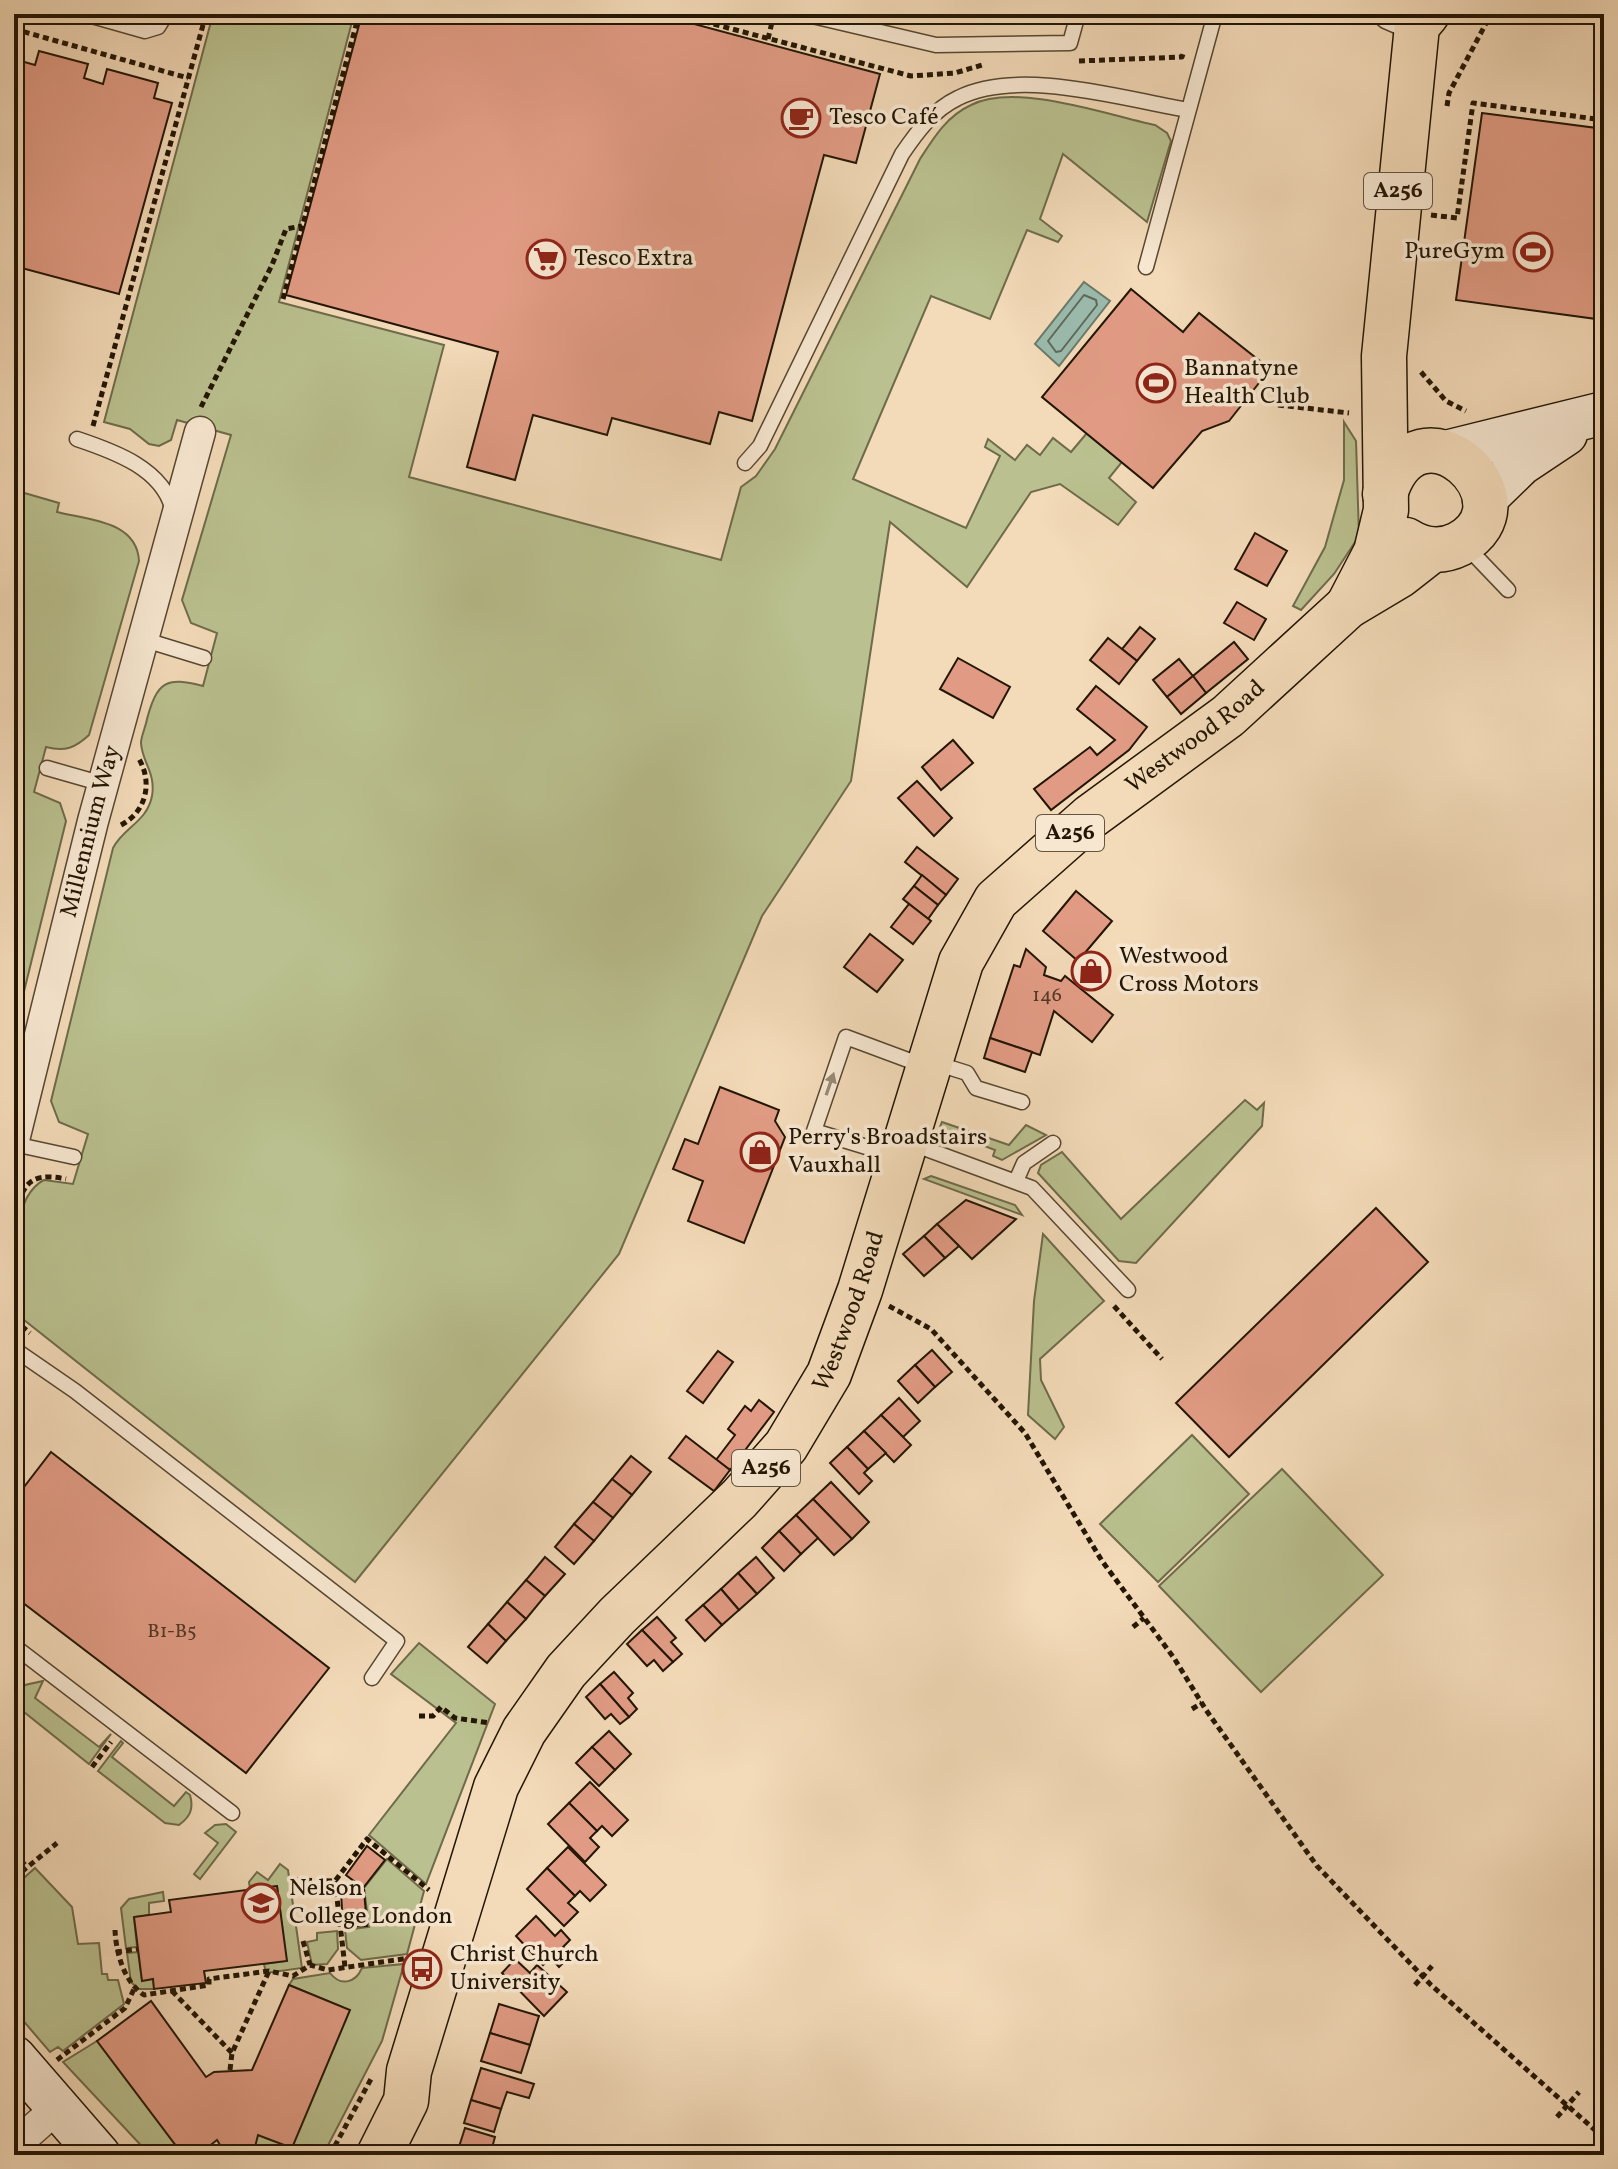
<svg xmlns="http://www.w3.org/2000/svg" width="1618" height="2169" viewBox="0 0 1618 2169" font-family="Vollkorn,serif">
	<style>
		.green { fill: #bac08f; stroke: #6e6b4a; stroke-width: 2 }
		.water { fill: #9bbbad; stroke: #6b7969; stroke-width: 2 }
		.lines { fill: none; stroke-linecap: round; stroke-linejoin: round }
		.shore { stroke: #5f6858; stroke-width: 2 }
		.building { fill: #e19b84; stroke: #231604; stroke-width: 2 }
		.lane-casing { stroke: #574731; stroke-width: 17 }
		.street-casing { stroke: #574731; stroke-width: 33 }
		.secondary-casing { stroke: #231604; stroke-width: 45 }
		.primary-casing { stroke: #231604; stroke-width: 47 }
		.path { stroke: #231604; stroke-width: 5; stroke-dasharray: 6 4; stroke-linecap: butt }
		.lane { stroke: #f7e7d1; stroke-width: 14 }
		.street { stroke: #f7e7d1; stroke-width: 30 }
		.secondary { stroke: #f7e7d1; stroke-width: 42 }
		.primary { stroke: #f3dab8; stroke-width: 44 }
		.oneway { fill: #988975 }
		.labels { text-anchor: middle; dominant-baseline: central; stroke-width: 7; stroke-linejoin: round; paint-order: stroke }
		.number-label { font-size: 20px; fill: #523724 }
		.shield { fill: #f7e7d1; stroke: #635542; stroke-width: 2 }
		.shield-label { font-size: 22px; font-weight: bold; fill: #231604 }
		.poi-label { font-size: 24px; fill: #231604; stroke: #f7e7d1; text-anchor: start }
		.street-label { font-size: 24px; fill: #231604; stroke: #f7e7d1 }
	</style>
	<rect width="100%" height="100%" fill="#f3dab8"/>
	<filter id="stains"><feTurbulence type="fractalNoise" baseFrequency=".0025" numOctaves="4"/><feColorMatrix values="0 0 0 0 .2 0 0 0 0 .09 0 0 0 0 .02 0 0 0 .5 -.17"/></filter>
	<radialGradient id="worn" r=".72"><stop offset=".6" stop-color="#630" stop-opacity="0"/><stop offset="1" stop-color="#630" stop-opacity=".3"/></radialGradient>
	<g class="green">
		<path d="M213,14H354L279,302L444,345L409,477L721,560L741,487L756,476L775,449L920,159C934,137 947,116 971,105C1016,82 1108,115 1155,125L1167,133L1171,141L1147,222L1063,154L1040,219L1062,236L1058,242L1027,230L990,319L931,296L853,479L966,528L1000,456L985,447L988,439L1015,460L1027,445L1040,455L1053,438L1071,452L1087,433L1122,462L1109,478L1136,502L1118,525L1060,484L1031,492L967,587L890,522L851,781L762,916L619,1254L355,1582L14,1312C14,1278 8,1198 44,1180L73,1184L88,1134L59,1122L51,1101L113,848C124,827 147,822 152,796C156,773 142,762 141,743C141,736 146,726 147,719C157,682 166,676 203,686L217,633L191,623L182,600L231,435L177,420L171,440L159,446L149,444L130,429L104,422Z"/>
		<path d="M1344,422L1356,441L1359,536L1334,574L1301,610L1293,606L1325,547L1344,480Z"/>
		<path d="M14,490L59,503L57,512C89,520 137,521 139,561L89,735C75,748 65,752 46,747L34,792L60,803L66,821L14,1032Z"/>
		<path d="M1245,1100L1257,1110L1264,1103L1262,1126L1136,1263L1119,1261L1038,1173L1041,1165L1062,1152L1121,1219Z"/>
		<path d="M942,1122L1009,1145L1026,1125L1046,1135L1002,1160L993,1156L995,1150L946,1131L940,1127Z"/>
		<path d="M931,1176L1015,1205L1022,1215L924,1179Z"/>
		<path d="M1043,1234L1104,1301L1040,1359L1041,1380L1064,1427L1055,1439L1028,1415L1034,1301Z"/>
		<path d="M1192,1435L1249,1494L1158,1582L1100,1524Z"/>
		<path d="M1282,1469L1383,1575L1261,1692L1159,1586Z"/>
		<path d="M419,1643L495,1704L426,1884L369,1835L456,1723L391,1674Z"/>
		<path d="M43,1681L35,1698L99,1747L111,1734L89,1764L14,1704L25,1685Z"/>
		<path d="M121,1741L123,1743L112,1757L174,1806L186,1792L190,1795C194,1809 190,1817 179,1825L165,1823L98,1771Z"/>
		<path d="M226,1824L236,1832L200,1879L194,1874L218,1843L205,1833L215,1825Z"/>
		<path d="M387,1859L424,1891L407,1954L361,1960L347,1948L345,1930L369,1927L364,1888Z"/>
		<path d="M280,1864L288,1870L302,1968L266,1973L264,1964L286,1961L277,1886L250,1889L249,1882L257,1872L268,1880Z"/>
		<path d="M35,1868L72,1907L78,1944L99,1943L102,1974H107L108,1980H118L124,2004L63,2051L58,2047L50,2052L14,2010V1887Z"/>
		<path d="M163,1892L164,1901L149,1903V1915L134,1917L137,1947L126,1948L121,1908L129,1899Z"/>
		<path d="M337,1931L338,1949L327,1964L312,1965L307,1942L317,1940V1933Z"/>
		<path d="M138,1952L142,1980L153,1979L154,1989H138L131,1982L127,1953Z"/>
		<path d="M404,1964L382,2041L323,2155H246L258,2135L292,2148L342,2007L289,1985L293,1979L330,1973C340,1986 355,1984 362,1968Z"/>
		<path d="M97,2041L183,2155H150L63,2062Z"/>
	</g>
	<path class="water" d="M1084,282L1110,301L1059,366L1035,344Z"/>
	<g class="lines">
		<path class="shore" d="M1084,295L1096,300L1097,305L1061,351L1056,352L1048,341Z"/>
	</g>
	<g class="building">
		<path d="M362,14H657L880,74L856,163L824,155L752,421L719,412L710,444L612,418L607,435L533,415L515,480L467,467L498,352L286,295Z"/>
		<path d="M39,51L88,64L84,78L103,84L107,69L158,83L154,98L172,103L119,294L14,266V59L35,65Z"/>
		<path d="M1482,113L1604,129V320L1456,300Z"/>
		<path d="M1131,289L1183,332L1199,313L1270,369L1229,421L1202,431L1153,488L1042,397Z"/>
		<path d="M1255,533L1287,551L1267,586L1235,569Z"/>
		<path d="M1237,602L1266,619L1254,640L1224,623Z"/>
		<path d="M1140,627L1155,639L1137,661L1122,649Z"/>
		<path d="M1108,638L1137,661L1119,684L1090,660Z"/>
		<path d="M1234,642L1248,659L1206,693L1193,676Z"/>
		<path d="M958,658L1010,687L993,718L940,689Z"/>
		<path d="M1179,659L1193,676L1167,697L1153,680Z"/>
		<path d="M1193,676L1206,693L1181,714L1167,697Z"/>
		<path d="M1096,686L1147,727L1129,750L1051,810L1034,789L1090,747L1097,755L1115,740L1077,709Z"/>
		<path d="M953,740L973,763L941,790L922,767Z"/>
		<path d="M917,781L952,818L934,836L898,798Z"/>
		<path d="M917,847L958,879L946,895L905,862Z"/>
		<path d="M922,875L946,895L938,905L914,886Z"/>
		<path d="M914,886L938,905L928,919L903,899Z"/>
		<path d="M1076,891L1112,921L1078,961L1043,931Z"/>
		<path d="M909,904L931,921L913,944L891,927Z"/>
		<path d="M870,934L903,960L877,992L844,967Z"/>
		<path d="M1026,949L1046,967L1044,975L1061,981L1065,976L1113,1015L1092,1042L1054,1011L1040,1055L990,1038L1014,965L1020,967Z"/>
		<path d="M990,1038L1032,1052L1025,1072L984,1058Z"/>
		<path d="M720,1087L779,1110L775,1121L785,1137L744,1243L688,1221L703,1181L673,1169L685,1139L698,1144Z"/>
		<path d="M966,1200L1016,1219L972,1259L937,1224Z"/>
		<path d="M1376,1208L1428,1262L1229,1457L1176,1403Z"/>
		<path d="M937,1224L959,1246L945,1258L924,1236Z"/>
		<path d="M924,1236L945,1258L924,1276L903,1254Z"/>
		<path d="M932,1350L952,1372L935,1387L915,1365Z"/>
		<path d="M718,1351L733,1362L703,1403L687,1391Z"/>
		<path d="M915,1365L935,1387L918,1403L898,1381Z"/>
		<path d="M899,1398L920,1421L903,1437L881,1415Z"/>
		<path d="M759,1400L774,1412L730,1470L716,1460L735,1435L728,1429L745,1406L751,1411Z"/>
		<path d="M881,1415L911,1445L894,1462L864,1431Z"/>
		<path d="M864,1431L886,1453L868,1469L847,1447Z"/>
		<path d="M686,1436L730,1470L714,1491L669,1458Z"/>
		<path d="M847,1447L868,1469L864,1473L872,1481L859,1494L830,1463Z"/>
		<path d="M51,1452L329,1668L246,1773L14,1596V1500Z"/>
		<path d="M631,1456L651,1472L632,1495L612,1479Z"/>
		<path d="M612,1479L632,1495L613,1518L593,1502Z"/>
		<path d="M831,1482L869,1522L852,1539L813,1499Z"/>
		<path d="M813,1499L852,1539L834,1555L796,1515Z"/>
		<path d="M593,1502L613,1518L594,1541L574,1524Z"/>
		<path d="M796,1515L818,1538L801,1554L779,1531Z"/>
		<path d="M574,1524L594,1541L574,1564L555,1547Z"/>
		<path d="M779,1531L801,1554L784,1571L762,1548Z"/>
		<path d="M545,1557L565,1574L545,1596L526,1580Z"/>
		<path d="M756,1557L774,1578L757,1594L738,1573Z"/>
		<path d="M738,1573L757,1594L739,1610L721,1589Z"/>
		<path d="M526,1580L545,1596L526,1619L507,1602Z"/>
		<path d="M721,1589L739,1610L722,1625L703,1605Z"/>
		<path d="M507,1602L526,1619L506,1641L488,1624Z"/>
		<path d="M703,1605L722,1625L705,1641L686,1620Z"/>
		<path d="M657,1617L676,1638L671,1642L682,1654L673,1662L642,1630Z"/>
		<path d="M488,1624L506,1641L487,1663L468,1647Z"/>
		<path d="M642,1630L673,1662L663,1671L654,1660L647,1666L627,1644Z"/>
		<path d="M614,1672L633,1693L628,1698L637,1709L629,1717L600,1684Z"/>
		<path d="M600,1684L629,1717L620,1724L611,1714L605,1719L586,1697Z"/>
		<path d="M609,1731L631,1754L615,1770L592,1747Z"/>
		<path d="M592,1747L615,1770L599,1786L576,1763Z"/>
		<path d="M590,1782L628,1820L612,1836L602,1826L597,1831L569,1803Z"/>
		<path d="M569,1803L597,1831L590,1838L599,1847L585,1862L548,1824Z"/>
		<path d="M367,1846L385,1860L363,1888L346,1875Z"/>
		<path d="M568,1847L606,1885L590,1901L580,1891L575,1896L547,1868Z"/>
		<path d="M547,1868L575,1896L568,1903L578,1912L564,1926L527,1889Z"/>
		<path d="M277,1886L287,1961L204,1971L206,1983L154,1989L153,1979L142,1981L134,1917L171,1912L169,1900Z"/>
		<path d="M364,1890L367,1926L343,1927L341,1892Z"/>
		<path d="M536,1916L555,1936L561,1930L570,1940L563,1947L571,1955L559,1967L551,1958L543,1965L516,1936Z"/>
		<path d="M515,1959L530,1973L537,1965L567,1992L544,2016L502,1973Z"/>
		<path d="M289,1985L350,2010L292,2148L258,2135L253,2155H226L217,2140L198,2155H183L97,2041L151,2001L206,2077L214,2072L252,2070Z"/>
		<path d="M499,2004L539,2016L530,2045L490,2033Z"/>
		<path d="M490,2033L530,2045L521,2073L481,2061Z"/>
		<path d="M481,2068L534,2084L529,2098L507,2092L501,2109L471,2100Z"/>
		<path d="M471,2100L501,2109L494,2132L464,2123Z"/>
		<path d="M465,2128L495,2137L490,2155L457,2153Z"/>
	</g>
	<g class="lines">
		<g class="lane-casing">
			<g id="lane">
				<path d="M85,14L145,31L158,27L166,14"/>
				<path d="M804,14L936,45L1070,43L1078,14"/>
				<path d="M1146,267L1215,14"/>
				<path d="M77,439C113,451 165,469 173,512"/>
				<path d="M745,463L760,446L902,154C917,132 933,110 958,98C1019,67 1123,99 1188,110"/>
				<path d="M1464,544L1508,590"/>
				<path d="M142,639L204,658"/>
				<path d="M47,768L103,784"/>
				<path d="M935,1063L967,1073L976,1088L1022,1102"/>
				<path d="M910,1143L1032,1188L1128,1290"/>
				<path d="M14,1144L74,1157"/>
				<path d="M896,1156L814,1131L846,1037L924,1066"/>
				<path d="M1016,1181L1024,1163L1053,1143"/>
				<path d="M14,1349L75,1391L397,1641L372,1678"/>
				<path d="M14,1646L232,1813"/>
			</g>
		</g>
		<g class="street-casing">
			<g id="street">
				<path d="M1389,14L1417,26"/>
				<path id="s1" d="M14,1140L93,821L200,432"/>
				<path d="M14,2146L57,2108"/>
			</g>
		</g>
		<g class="secondary-casing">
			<g id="secondary">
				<path d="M1446,452L1604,413"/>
				<path d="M1484,500L1521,464L1566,434"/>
				<path d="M14,2057L99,2155"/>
			</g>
		</g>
		<g class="primary-casing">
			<g id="primary">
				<path d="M1385,494C1418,389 1538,502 1459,544C1441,553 1423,551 1406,540"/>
				<path d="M1348,606L1376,552L1386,510L1384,356L1417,26L1427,14"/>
				<path id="s2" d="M379,2155L406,2101L409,2071L496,1787L524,1731L566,1671L617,1616L739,1499L786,1446L829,1374L860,1290L961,962L996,900L1090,817L1228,716L1348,606L1400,575L1432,550"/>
			</g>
		</g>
		<g class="path">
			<path d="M675,14L911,76L955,73L982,65"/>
			<path d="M14,29L188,78"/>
			<path d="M768,39L774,14"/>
			<path d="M1079,61L1182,57L1183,54"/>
			<path d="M1447,106L1449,93L1491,14"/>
			<path d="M1431,215L1457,218L1473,103L1604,120"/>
			<path d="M283,299L359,14"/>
			<path d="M1421,372L1446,401L1466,411"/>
			<path d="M1278,405L1349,413"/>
			<path d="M201,407L272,265L286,229L302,226"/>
			<path d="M93,426L206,14"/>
			<path d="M121,825C146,812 153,783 139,759"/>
			<path d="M14,1222C22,1187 26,1171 66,1179"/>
			<path d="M889,1306L931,1329L1025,1433L1102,1561L1174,1658L1206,1710L1317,1866L1431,1985L1604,2138"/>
			<path d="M1114,1306L1162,1359"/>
			<path d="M14,1320L30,1333"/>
			<path d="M1133,1627L1144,1618"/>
			<path d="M1192,1709L1202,1703"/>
			<path d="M419,1716H433L441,1707L455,1718L490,1723"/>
			<path d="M92,1767L111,1742"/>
			<path d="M14,1853L27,1867"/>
			<path d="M14,1878L57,1843"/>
			<path d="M296,1880L335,1881L367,1839L429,1890"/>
			<path d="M335,1881L345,1967"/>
			<path d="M115,1930C116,1953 124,1982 144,1995L209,1985V1979L269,1971L293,1976L310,1965L328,1970L409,1958"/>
			<path d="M303,1941L310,1965"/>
			<path d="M116,1952L138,1949"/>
			<path d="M1415,1985L1432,1966"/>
			<path d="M172,1991L232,2053"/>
			<path d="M57,2060L125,2008L134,1989"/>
			<path d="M230,2070L232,2053L269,1971"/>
			<path d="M1557,2117L1579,2092"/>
			<path d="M330,2155L371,2079"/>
		</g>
		<use href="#lane" class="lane"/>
		<use href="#street" class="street"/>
		<use href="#secondary" class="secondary"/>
		<use href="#primary" class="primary"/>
	</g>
	<defs><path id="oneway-solid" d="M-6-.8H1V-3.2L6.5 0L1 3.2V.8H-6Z" transform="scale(2)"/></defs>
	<use class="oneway" href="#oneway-solid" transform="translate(830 1084) rotate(-71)"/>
	<defs>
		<g id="cafe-ring" transform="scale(2)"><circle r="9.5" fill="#f7e7d1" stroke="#8f2418" stroke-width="1.5"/><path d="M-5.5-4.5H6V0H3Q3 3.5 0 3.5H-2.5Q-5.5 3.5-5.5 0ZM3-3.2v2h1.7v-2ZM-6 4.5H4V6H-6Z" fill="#8f2418"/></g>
		<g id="stadium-ring" transform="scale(2)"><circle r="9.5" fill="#f7e7d1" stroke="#8f2418" stroke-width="1.5"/><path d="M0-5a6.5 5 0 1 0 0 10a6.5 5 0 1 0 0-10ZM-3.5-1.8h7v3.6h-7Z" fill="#8f2418"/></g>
		<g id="supermarket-ring" transform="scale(2)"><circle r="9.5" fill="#f7e7d1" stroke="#8f2418" stroke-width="1.5"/><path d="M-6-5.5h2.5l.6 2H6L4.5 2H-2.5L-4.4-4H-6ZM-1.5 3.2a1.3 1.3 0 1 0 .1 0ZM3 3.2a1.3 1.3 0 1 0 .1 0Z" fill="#8f2418"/></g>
		<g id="shop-ring" transform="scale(2)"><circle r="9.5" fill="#f7e7d1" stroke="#8f2418" stroke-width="1.5"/><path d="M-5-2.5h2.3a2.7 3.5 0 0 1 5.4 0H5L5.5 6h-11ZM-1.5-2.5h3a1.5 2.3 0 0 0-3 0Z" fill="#8f2418"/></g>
		<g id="university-ring" transform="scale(2)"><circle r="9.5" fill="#f7e7d1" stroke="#8f2418" stroke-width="1.5"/><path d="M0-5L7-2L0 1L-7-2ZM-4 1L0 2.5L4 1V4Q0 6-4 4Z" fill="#8f2418"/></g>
		<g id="bus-ring" transform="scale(2)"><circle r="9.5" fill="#f7e7d1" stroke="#8f2418" stroke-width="1.5"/><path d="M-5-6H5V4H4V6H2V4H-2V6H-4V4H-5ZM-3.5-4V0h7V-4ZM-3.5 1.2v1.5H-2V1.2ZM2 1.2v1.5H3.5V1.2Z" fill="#8f2418"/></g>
	</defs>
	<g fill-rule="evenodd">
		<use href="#cafe-ring" x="801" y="118"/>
		<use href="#stadium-ring" x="1533" y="252"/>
		<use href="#supermarket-ring" x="546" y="259"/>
		<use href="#stadium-ring" x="1156" y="383"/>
		<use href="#shop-ring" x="1091" y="971"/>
		<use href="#shop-ring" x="760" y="1152"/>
		<use href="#university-ring" x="261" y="1903"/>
		<use href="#bus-ring" x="422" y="1969"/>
	</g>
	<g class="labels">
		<g class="number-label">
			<text x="1047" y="996">146</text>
			<text x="172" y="1632">B1-B5</text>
		</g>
		<g class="shield">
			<rect x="1364" y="173" width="68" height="36" rx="6"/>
			<rect x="1036" y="815" width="68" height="36" rx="6"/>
			<rect x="732" y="1450" width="68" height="36" rx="6"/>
		</g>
		<g class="shield-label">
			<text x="1398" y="191">A256</text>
			<text x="1070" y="833">A256</text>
			<text x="766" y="1468">A256</text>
		</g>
		<g class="poi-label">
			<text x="829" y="118">Tesco Café</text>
			<text x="1505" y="252" text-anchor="end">PureGym</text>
			<text x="574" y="259">Tesco Extra</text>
			<text x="1184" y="369">Bannatyne<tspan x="1184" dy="28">Health Club</tspan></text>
			<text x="1119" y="957">Westwood<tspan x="1119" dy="28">Cross Motors</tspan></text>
			<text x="788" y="1138">Perry's Broadstairs<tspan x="788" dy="28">Vauxhall</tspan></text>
			<text x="289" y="1889">Nelson<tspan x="289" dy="28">College London</tspan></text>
			<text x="450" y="1955">Christ Church<tspan x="450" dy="28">University</tspan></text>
		</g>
		<g class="street-label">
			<text stroke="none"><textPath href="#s2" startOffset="1684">Westwood Road</textPath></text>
			<text stroke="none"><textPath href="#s1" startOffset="318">Millennium Way</textPath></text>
			<text stroke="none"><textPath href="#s2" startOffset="988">Westwood Road</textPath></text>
		</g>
	</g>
	<rect width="1618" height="2169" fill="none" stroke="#f3dab8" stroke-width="48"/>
	<rect x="16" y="16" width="1586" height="2137" fill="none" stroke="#231604" stroke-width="4"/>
	<rect x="24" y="24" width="1570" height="2121" fill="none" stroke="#231604" stroke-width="2"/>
	<rect width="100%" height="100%" filter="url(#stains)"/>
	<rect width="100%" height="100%" fill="url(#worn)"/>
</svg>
